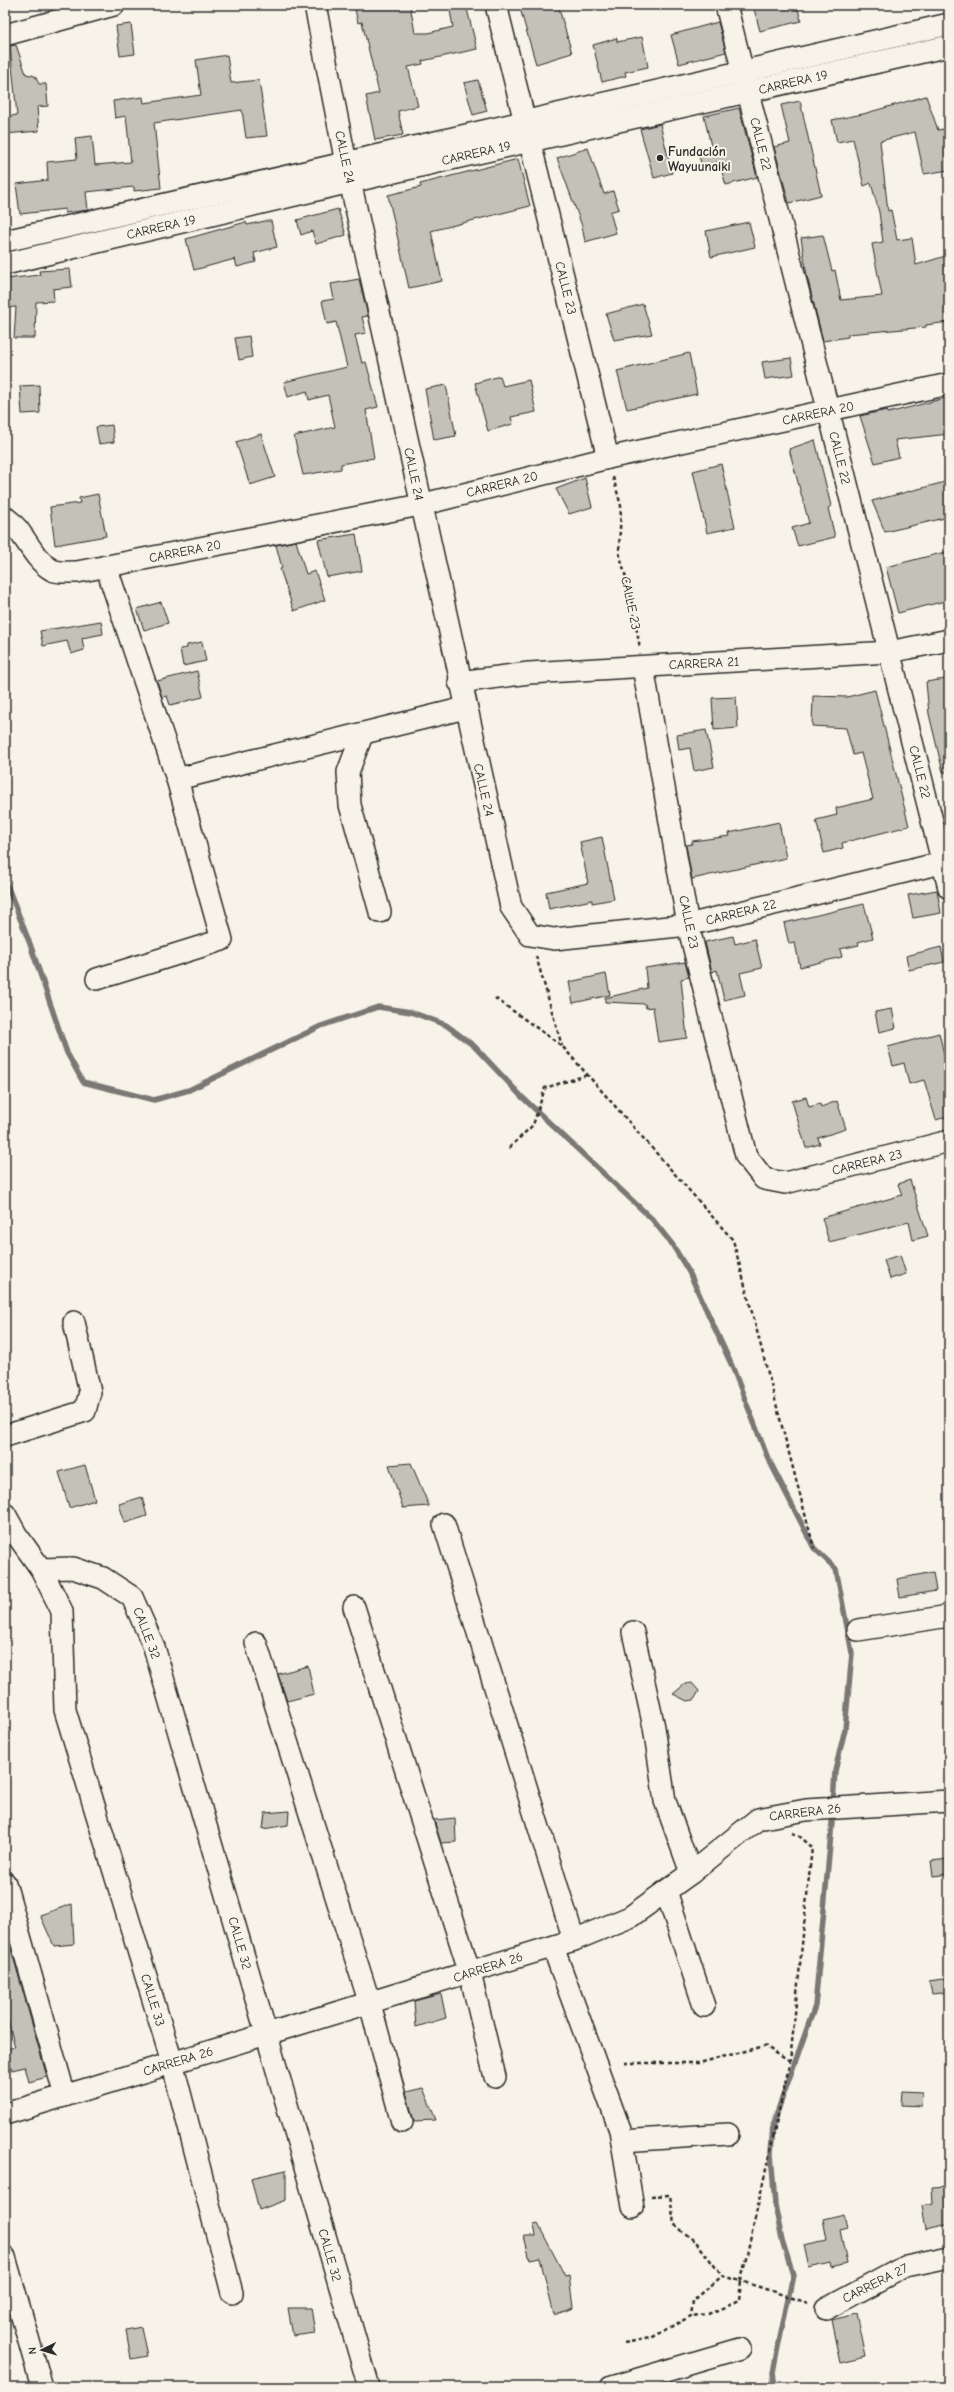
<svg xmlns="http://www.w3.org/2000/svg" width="954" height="2392" viewBox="0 0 954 2392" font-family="'Comic Neue',sans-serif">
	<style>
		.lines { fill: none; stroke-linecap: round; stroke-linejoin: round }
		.stream { stroke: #7a7874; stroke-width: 5.5 }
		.building { fill: #c4c1b9; stroke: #2b2b2b }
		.minor-casing { stroke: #2b2b2b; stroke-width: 24 }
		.path { stroke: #2b2b2b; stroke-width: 2.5; stroke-dasharray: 4 3; stroke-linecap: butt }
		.minor { stroke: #f7f3e8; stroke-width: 21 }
		.poi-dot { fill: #2b2b2b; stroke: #f7f3e8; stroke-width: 1.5 }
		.labels { text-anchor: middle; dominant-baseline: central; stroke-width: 4; stroke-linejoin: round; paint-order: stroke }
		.street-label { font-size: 13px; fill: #2b2b2b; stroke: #f7f3e8 }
		.poi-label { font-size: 13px; font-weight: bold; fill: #2b2b2b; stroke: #f7f3e8; text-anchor: start }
	</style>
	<rect width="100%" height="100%" fill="#f7f3e8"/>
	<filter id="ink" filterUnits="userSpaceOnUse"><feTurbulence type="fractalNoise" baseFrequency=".025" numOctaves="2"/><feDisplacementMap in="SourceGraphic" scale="8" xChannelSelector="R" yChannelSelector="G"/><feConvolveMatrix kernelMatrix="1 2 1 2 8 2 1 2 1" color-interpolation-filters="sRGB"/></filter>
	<g filter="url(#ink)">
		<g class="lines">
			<g class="stream">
				<path d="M5,880L30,944L67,1053L83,1082L154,1100L189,1090L321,1026L378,1007L411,1012L446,1025L474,1046L522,1097L652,1219L672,1244L689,1272L732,1366L767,1456L814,1548L836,1569L852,1653L845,1729L835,1771L833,1804"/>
				<path d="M775,2387L773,2372L793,2275L782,2240L775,2205L771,2154L773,2124L815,2006L833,1812"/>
			</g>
		</g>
		<g class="building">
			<path d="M354,5H410L415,33H428L453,27L449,5H466L477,49L422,61L423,64L408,67L418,106L398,111L403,135L375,140L366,96L379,93L362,22L358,23Z"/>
			<path d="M519,5H558L572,53L536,64Z"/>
			<path d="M769,5H797L801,21L760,31L754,9Z"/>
			<path d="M718,22L726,52L679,64L671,35Z"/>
			<path d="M131,24L135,54L120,56L116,26Z"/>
			<path d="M642,37L648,67L625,72L626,76L602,82L593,45L617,38V42Z"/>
			<path d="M16,45L26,74L35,76L39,84H46L48,106L37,107L39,131L5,134V117L17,115L10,46Z"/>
			<path d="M227,55L231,83L259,80L267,136L246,138L242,110L154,123L161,188L134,191V187L86,192L88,210L65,213V209L20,214L16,184L48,180L47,162L77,159L75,138L92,136L95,165L131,162L126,116L115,118L113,101L143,97L144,103L201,95L196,60Z"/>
			<path d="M478,80L487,111L473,115L464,83Z"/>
			<path d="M926,96L938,130L949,128V170L924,174L915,132L880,141L888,211L891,210L897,240L912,238L916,265L949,255V322L926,325V327L848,334V337L823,341L807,276L801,238L823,235L832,271L835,270L841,300L882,296L872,244L883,242L879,212L871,183L864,186L853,139L837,142L832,120L863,114Z"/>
			<path d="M800,101L821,195L789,203L774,147L790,143L781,105Z"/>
			<path d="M739,108L757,177L726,185L719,162L702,166L697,150L711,146L704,116Z"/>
			<path d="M660,124L672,173L654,178L640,129Z"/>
			<path d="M588,148L604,194L613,191L619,209L610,212L616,233L585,242L582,226L557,158Z"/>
			<path d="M518,159L530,206L431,231L442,281L409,288L388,195L421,187L420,184Z"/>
			<path d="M338,209L346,235L316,244L312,231L301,235L297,220Z"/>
			<path d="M265,221H271L277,247L254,253L256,262L237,267L235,259L194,270L186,239L246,222L247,225Z"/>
			<path d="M749,222L755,247L711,257L706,231Z"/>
			<path d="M70,269L72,287L53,289L54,301L36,302L35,338H14L16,307L5,308V279L40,275L39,271Z"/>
			<path d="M359,279L368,316L362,317L366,333L355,335L362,363L366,362L378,407L366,410L374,458L341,464V469L303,475L294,436L335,427L328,395L309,400L307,391L288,397L284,382L347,367L336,322L327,324L322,301L334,299L331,284Z"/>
			<path d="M643,304L652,334L614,340L606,314Z"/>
			<path d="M249,336L252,357L239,360L235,338Z"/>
			<path d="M689,353L697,394L627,409L617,371Z"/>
			<path d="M791,358L794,375L765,379L762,362Z"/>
			<path d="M500,376L503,386L529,380L536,412L511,417L513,424L488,431L475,383Z"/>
			<path d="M39,385L40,413L22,414L20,386Z"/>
			<path d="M446,385L456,436L434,440L425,389Z"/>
			<path d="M949,397V434L895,440L899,457L875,463L860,416L887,410L888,413Z"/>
			<path d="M112,425L114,442L99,444L96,427Z"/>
			<path d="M261,434L275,477L250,485L236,442Z"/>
			<path d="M815,440L831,506L828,508L835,537L798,546L792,528L809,523L789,449Z"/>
			<path d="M721,464L735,527L707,533L693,471Z"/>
			<path d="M585,478L592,507L569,514L556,489Z"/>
			<path d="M949,481V517L885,532L872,501Z"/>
			<path d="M98,494L106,536L55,545L50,507L80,503L79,498Z"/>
			<path d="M356,534L362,571L327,577L318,540Z"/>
			<path d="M296,541L306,574L315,571L325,600L294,611L280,569L282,568L276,545Z"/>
			<path d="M949,551V600L898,613L886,567Z"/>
			<path d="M161,602L168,623L144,630L137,609Z"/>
			<path d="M101,621L103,634L82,638L84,650L71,654L67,641L43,646L40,631Z"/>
			<path d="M202,642L206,661L183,666L180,649L187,648V645Z"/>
			<path d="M197,671L203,697L170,705L167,696L162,697L157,681Z"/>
			<path d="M945,679L949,703V772H943L929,714L926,682Z"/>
			<path d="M875,690L909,826L842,843L843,848L824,853L816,820L837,815L836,808L873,799L861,753L853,755L846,728L812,726L813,696L847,697Z"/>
			<path d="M736,697L738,728L714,730L712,698Z"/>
			<path d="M706,730L714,767L694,771L690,748L679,750L677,735Z"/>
			<path d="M779,822L786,858L692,879L686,845L692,844V841L730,836L729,833Z"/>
			<path d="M602,837L614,899L592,903V900L549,909L546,892L588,883L580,842Z"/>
			<path d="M937,890L941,913L913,918L908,895Z"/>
			<path d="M864,904L873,938L858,942L859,945L840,949L842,957L800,967L795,943L789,944L784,923Z"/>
			<path d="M733,936L735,944L755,939L762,968L740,973L745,995L724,1000L717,970L712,972L705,942Z"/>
			<path d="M941,947L944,962L909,970L906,956Z"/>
			<path d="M685,962L689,977L681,979L687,1038L658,1042L653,1007L646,1008L645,1004L605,1002V998L647,988L645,968Z"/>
			<path d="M606,974L610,995L573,1003L569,982Z"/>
			<path d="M892,1009L896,1028L879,1032L875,1012Z"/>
			<path d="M939,1033L946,1062L949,1061V1116L936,1120L924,1080L909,1084L904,1063L893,1066L888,1047Z"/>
			<path d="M806,1097L809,1107L820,1104L821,1107L837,1101L846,1129L818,1138L820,1144L806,1148L792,1101Z"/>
			<path d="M910,1180L928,1236L913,1240L909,1222L829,1242L822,1218L902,1195L898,1184Z"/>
			<path d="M900,1255L906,1274L890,1279L884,1260Z"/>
			<path d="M411,1463L429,1506L403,1508L389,1465Z"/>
			<path d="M85,1465L95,1500L69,1508L59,1472Z"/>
			<path d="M142,1497L147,1516L125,1523L119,1504Z"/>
			<path d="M933,1572L936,1591L900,1597L897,1579Z"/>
			<path d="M308,1666L314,1694L287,1701L278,1674Z"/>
			<path d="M692,1683L699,1691L694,1700L687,1701L673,1694L685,1684Z"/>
			<path d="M289,1811L288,1825L263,1829L265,1813Z"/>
			<path d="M455,1818L456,1842L441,1843L434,1820Z"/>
			<path d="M949,1859V1874L933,1876L931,1861Z"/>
			<path d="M72,1904L74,1944L54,1946L40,1915Z"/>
			<path d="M9,1942L47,2077L29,2082L25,2067L12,2070L7,2049L15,2047L5,2010V1943Z"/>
			<path d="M949,1978V1992L932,1994L929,1981Z"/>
			<path d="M441,1994L446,2018L416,2027L414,2001Z"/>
			<path d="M423,2088L436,2120L414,2121L406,2092Z"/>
			<path d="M902,2091L922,2092L921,2106L901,2105Z"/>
			<path d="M286,2170V2200L259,2210L251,2178Z"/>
			<path d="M948,2187L949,2224L926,2229L922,2206L933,2204L932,2188Z"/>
			<path d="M844,2214L847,2228L840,2230L847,2264L831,2268L830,2263L809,2268L804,2245L827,2240L823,2219Z"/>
			<path d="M538,2224L565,2276L569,2275L573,2308L554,2315L540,2258L530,2260L524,2236H536L534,2225Z"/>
			<path d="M288,2308H311L315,2333L293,2336Z"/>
			<path d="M857,2314L866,2357L840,2363L831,2320Z"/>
			<path d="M141,2327L147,2356L131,2359L126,2330Z"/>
		</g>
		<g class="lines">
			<g class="minor-casing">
				<g id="minor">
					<path d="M315,5L346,163L511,907L530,935L554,939L688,925L949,861"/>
					<path d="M496,5L608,458"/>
					<path d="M726,5L949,888"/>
					<path d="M5,35L114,5"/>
					<path d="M5,241L949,24"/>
					<path d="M5,264L350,182L949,46"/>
					<path d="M5,517C25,531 31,558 52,570C58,573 70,572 77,572L420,505L608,458L949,384"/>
					<path d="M643,667L688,925L746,1156L764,1179L785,1183L949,1141"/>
					<path d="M459,682L529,673L889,652L949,640"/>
					<path d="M362,735L348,772L350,805L380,912"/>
					<path d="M177,779L465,708"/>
					<path d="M97,979L222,940L177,779L106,566"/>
					<path d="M5,1436L85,1411L90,1392L74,1322"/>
					<path d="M5,1514L16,1534L41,1569L62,1611L65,1710L172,2062L232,2293"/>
					<path d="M444,1524L574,1940"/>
					<path d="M41,1569L73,1568L103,1578L132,1597L154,1647L369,2387"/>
					<path d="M354,1607L470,1973L495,2077"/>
					<path d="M858,1630L949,1616"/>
					<path d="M633,1632L654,1727L665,1801L691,1873"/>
					<path d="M256,1643L370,2004L402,2122"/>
					<path d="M5,1883L65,2096"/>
					<path d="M666,1891L704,2006"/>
					<path d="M553,1947L620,2130L633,2207"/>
					<path d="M5,2114L574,1940L630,1917L691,1873L758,1819L806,1810L949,1801"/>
					<path d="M622,2141L728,2134"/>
					<path d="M5,2257L42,2387"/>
					<path d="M826,2309L906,2266L949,2257"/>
					<path d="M611,2387L740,2349"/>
				</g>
			</g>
			<g class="path">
				<path d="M613,477L621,506L619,552L630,593L640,648"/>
				<path d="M536,956L562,1046"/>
				<path d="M495,998L562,1046L733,1240L814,1548"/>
				<path d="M509,1148L533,1125L545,1088L587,1075"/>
				<path d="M792,1833L798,1835L812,1847L790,2062L741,2281L808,2303"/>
				<path d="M625,2063H699L765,2046L790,2062"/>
				<path d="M651,2196L670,2195L674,2224L698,2244L722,2276"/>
				<path d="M624,2343L650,2338L691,2316L693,2301L722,2276L741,2281L739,2301L708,2314L691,2316"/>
			</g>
			<use href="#minor" class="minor"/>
		</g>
	</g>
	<circle class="poi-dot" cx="660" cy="158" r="4"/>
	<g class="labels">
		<g class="street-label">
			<text transform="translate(793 82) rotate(-13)">CARRERA 19</text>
			<text transform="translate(761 144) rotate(76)">CALLE 22</text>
			<text transform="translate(476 153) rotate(-13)">CARRERA 19</text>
			<text transform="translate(345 157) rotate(78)">CALLE 24</text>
			<text transform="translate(161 227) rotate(-13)">CARRERA 19</text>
			<text transform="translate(566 288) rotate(76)">CALLE 23</text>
			<text transform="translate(818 413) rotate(-12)">CARRERA 20</text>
			<text transform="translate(840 458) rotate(76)">CALLE 22</text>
			<text transform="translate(414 474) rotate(78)">CALLE 24</text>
			<text transform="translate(502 484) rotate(-14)">CARRERA 20</text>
			<text transform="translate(185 551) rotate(-11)">CARRERA 20</text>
			<text transform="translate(631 603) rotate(78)">CALLE 23</text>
			<text transform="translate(704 663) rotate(-3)">CARRERA 21</text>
			<text transform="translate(920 772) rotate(76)">CALLE 22</text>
			<text transform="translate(484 790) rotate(77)">CALLE 24</text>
			<text transform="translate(741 912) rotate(-14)">CARRERA 22</text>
			<text transform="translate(689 922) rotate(78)">CALLE 23</text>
			<text transform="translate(867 1162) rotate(-14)">CARRERA 23</text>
			<text transform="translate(147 1633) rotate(69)">CALLE 32</text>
			<text transform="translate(805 1812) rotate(-7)">CARRERA 26</text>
			<text transform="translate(240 1943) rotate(74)">CALLE 32</text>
			<text transform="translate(488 1967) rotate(-18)">CARRERA 26</text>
			<text transform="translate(153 2000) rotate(73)">CALLE 33</text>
			<text transform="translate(178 2061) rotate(-17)">CARRERA 26</text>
			<text transform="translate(330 2255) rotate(74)">CALLE 32</text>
			<text transform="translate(875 2283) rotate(-27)">CARRERA 27</text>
		</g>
		<g class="poi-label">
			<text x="668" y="151">Fundación<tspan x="668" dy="15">Wayuunaiki</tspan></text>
		</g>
	</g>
	<rect width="954" height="2392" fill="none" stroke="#f7f3e8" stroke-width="20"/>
	<rect x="10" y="10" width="934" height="2372" fill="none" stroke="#2b2b2b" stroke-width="1.5" filter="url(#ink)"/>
	<g transform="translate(42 2350) rotate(265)" stroke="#f7f3e8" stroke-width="3" paint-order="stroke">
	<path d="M0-3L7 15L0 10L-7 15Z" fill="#2b2b2b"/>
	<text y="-6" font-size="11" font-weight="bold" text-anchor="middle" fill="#2b2b2b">N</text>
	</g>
</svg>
